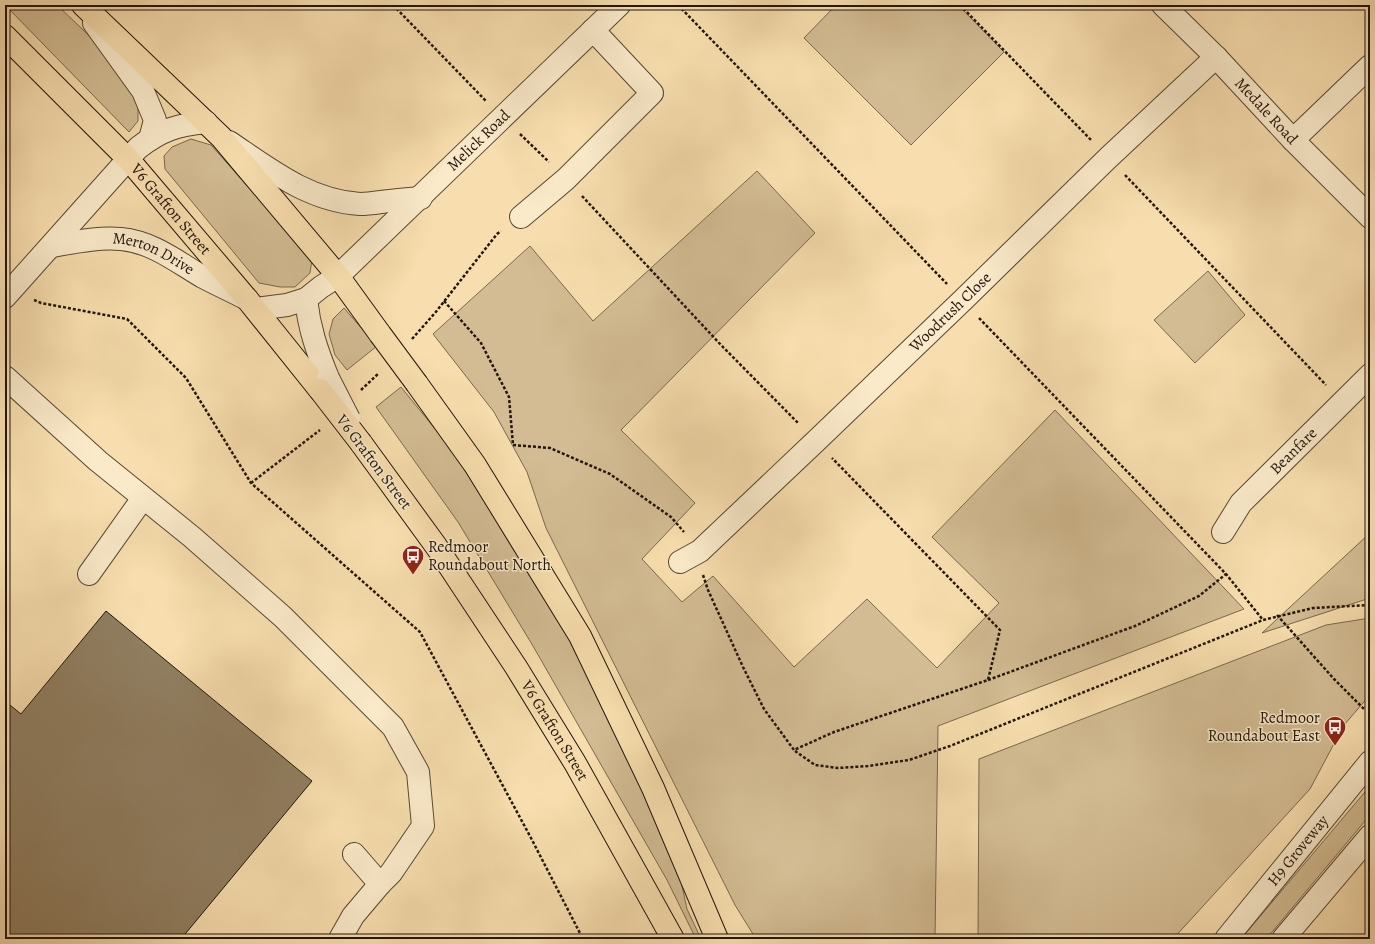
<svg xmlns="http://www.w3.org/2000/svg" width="1375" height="944" viewBox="0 0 1375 944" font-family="Alegreya,serif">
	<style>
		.green { fill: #d3bc93; stroke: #7a6850 }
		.building { fill: #907e61; stroke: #20150d }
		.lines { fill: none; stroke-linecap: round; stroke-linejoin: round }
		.minor-casing { stroke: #564735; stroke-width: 24 }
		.highway-casing { stroke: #20150d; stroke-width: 24 }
		.path { stroke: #20150d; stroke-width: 2.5; stroke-dasharray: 3 2; stroke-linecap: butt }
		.minor { stroke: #faeaca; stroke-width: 22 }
		.highway { stroke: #f8deae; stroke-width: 22 }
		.minor-bridge-casing { stroke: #564735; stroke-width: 24; stroke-linecap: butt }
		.highway-bridge-casing { stroke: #20150d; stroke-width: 24; stroke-linecap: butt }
		.minor-bridge { stroke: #faeaca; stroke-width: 22 }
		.highway-bridge { stroke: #f8deae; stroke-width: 22 }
		.labels { text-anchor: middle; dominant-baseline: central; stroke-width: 3; stroke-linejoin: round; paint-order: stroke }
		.street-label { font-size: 16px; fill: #20150d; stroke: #faeaca }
		.poi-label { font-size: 16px; fill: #20150d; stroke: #faeaca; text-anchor: start }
	</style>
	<rect width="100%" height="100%" fill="#f8deae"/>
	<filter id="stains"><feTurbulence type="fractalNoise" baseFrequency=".005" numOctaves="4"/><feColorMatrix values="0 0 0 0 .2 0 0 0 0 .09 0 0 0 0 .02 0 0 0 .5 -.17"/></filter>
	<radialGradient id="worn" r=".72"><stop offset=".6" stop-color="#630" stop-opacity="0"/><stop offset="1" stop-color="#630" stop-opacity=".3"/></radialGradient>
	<g class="green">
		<path d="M5,5H57L102,48L138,99V121L129,132Z"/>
		<path d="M836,5H958L1004,52L911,145L804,38Z"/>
		<path d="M191,139L211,145L312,259L310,273L295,287H280L259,283L165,169L164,156L172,147Z"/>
		<path d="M757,171L815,233L621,430L695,503L642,559L682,602L713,576L794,667L867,599L937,668L999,603L932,537L1055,410L1244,609L938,726L935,939H756L735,905L546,528L527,472L494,412L433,334L530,246L593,321Z"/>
		<path d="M1208,271L1245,315L1195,363L1154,320Z"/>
		<path d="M344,308L377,346L347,370L335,355L329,334L333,319Z"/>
		<path d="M401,387L453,451L582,659L676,858L687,909L701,939H696L667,880L533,646L458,522L376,407Z"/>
		<path d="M1370,533V598L1262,633Z"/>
		<path d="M1370,618V695L1344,725L1310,789L1173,939H978L979,759L1326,625Z"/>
		<path d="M1370,786V815L1267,938L1266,939H1241Z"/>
	</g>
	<path class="building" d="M106,611L312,781L181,939H5V701L21,714Z"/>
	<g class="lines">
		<g class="minor-casing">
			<g id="minor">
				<path id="s1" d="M1163,5L1216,57L1293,140L1370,217"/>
				<path d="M94,23L143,91L155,120L150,139"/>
				<path d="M1293,140L1370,66"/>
				<path d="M229,142C269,169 309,201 360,204C367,204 374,203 381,202C394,200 408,199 421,198"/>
				<path d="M521,217L566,179L652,93L593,30"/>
				<path id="s2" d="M52,246C75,242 98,237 121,239C153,242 177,262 203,277C218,285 232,291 247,299"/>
				<path d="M5,297L138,148C161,130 177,125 206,122"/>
				<path d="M306,299C309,328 317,351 328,378"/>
				<path id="s3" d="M256,309L287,305L306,299L321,287L338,276L619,5"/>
				<path d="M5,377L98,461L192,537L283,617L393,727L418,772L423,826L391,873L380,884L353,916L340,939"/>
				<path id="s4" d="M1223,532L1241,503L1370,375"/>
				<path id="s5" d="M680,562L700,551L816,441L963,300L1108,158L1216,57"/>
				<path d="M89,574L143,498"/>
				<path d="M354,854L380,884"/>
				<path id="s6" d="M1226,939L1370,762"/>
				<path d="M1283,939L1370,836"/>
			</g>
		</g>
		<g class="highway-casing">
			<g id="highway">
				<path d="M83,5L221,137L338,276L380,334"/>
				<path id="s7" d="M5,36L129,160L247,299L320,390"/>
				<path d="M417,384L475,465L580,636L653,788L717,939"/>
				<path id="s8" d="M361,443L436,546L516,667L575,763L673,939"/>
			</g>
		</g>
		<g class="path">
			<path d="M393,5L486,101"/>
			<path d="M678,5L947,284"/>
			<path d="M960,5L1092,141"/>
			<path d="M520,134L549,162"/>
			<path d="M1125,175L1326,385"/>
			<path d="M582,196L721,345L799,424"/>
			<path d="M34,300L41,303L127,319L186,378L251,483L420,632L531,838L583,939"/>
			<path d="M444,301L481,343L509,397L513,445L550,448L610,474L671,517L684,532"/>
			<path d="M979,318L1226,574L1263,620"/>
			<path d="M412,339L435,313L497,234L501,231"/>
			<path d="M361,390L379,373"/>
			<path d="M251,483L320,430"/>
			<path d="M703,575L708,590L743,667L764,709L794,750L834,732L988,680L1000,630L832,458"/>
			<path d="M1277,615L1334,679L1364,709L1370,703"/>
			<path d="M988,680L1135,626L1199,596L1226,574"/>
			<path d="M795,751L815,765L838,768L868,766L909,760L950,746L1263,620L1313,608L1370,605"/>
		</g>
		<use href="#minor" class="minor"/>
		<use href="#highway" class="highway"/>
		<g class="minor-bridge-casing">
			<path id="minor-bridge" d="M328,378L349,419"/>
		</g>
		<g class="highway-bridge-casing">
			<g id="highway-bridge">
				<path d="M380,334L417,384"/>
				<path d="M320,390L361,443"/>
			</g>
		</g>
		<use href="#minor-bridge" class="minor-bridge"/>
		<use href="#highway-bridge" class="highway-bridge"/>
	</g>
	<defs>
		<g id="bus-pin" transform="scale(1.15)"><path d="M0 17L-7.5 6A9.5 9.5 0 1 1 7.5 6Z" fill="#8f2418" stroke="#faeaca"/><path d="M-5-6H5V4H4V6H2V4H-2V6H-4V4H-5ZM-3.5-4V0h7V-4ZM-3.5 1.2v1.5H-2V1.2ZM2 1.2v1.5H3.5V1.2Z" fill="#fff"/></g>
	</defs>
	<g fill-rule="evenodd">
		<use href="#bus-pin" x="413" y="556"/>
		<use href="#bus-pin" x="1335" y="727"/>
	</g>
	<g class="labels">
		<g class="street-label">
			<text stroke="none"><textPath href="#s1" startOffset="148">Medale Road</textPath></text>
			<text stroke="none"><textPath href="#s3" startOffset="286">Melick Road</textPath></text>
			<text stroke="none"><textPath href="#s7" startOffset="240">V6 Grafton Street</textPath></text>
			<text stroke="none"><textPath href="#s2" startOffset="105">Merton Drive</textPath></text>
			<text stroke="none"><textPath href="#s5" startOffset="369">Woodrush Close</textPath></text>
			<text stroke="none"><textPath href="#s4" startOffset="108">Beanfare</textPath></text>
			<text transform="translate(374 462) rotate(53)">V6 Grafton Street</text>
			<text stroke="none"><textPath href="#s8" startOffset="347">V6 Grafton Street</textPath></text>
			<text stroke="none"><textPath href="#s6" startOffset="114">H9 Groveway</textPath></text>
		</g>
		<g class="poi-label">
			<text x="428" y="547">Redmoor<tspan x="428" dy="18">Roundabout North</tspan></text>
			<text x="1320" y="718" text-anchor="end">Redmoor<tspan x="1320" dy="18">Roundabout East</tspan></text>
		</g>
	</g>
	<rect width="1375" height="944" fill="none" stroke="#f8deae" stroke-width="20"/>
	<rect x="6" y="6" width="1363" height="932" fill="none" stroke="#20150d" stroke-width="2"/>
	<rect x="10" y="10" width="1355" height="924" fill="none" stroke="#20150d"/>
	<rect width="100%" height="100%" filter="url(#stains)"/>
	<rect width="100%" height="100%" fill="url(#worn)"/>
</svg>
